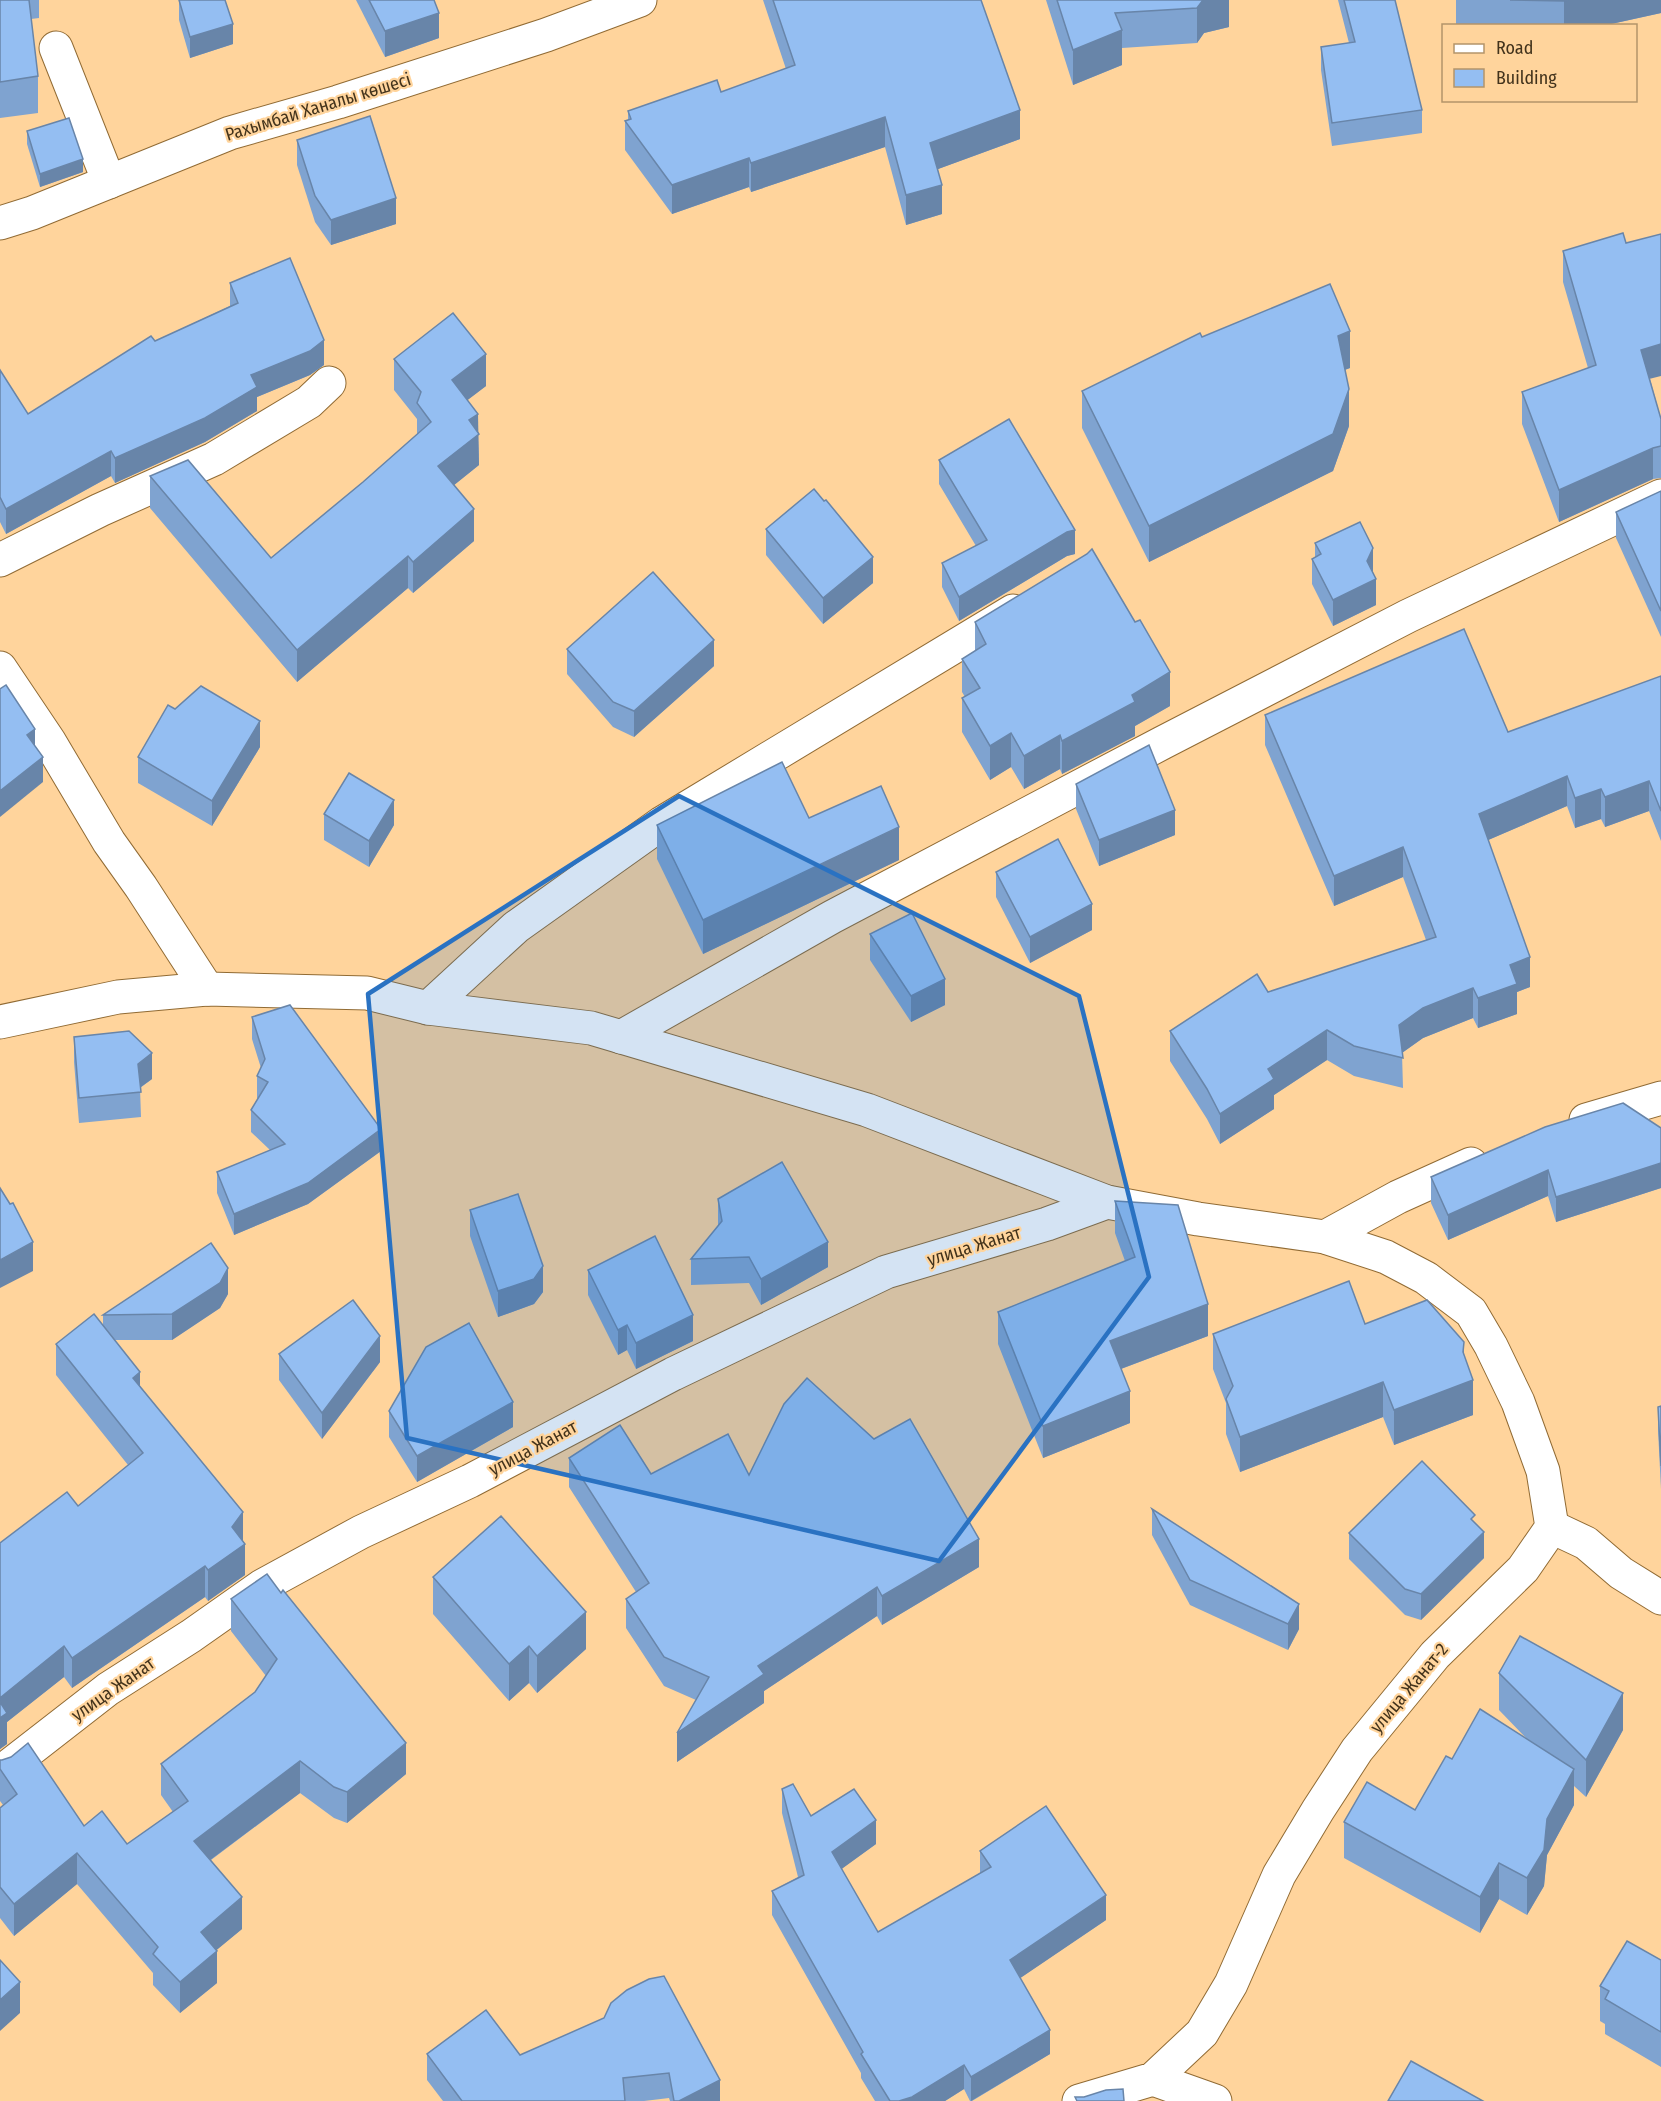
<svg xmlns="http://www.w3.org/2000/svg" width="1661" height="2101" viewBox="0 0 1661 2101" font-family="'Fira Sans Condensed',sans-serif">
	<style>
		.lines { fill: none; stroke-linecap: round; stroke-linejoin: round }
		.street-casing { stroke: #916b34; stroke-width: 35 }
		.secondary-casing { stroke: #916b34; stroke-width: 35 }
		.street { stroke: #fff; stroke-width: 33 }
		.secondary { stroke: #fff; stroke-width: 33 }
		.wall { fill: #7fa3d0 }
		.shaded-wall { fill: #6885a9 }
		.building { fill: #94bef2; stroke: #6885a9; stroke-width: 1.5 }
		.marked { fill: #2a72c2; fill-opacity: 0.2; stroke: #2a72c2; stroke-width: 4.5; stroke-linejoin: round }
		.labels { text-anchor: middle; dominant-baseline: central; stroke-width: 4.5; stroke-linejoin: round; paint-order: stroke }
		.street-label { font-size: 18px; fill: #43331c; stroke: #ffd49c }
	</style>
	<rect width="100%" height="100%" fill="#ffd49c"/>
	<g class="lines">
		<g class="street-casing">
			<g id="street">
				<path d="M56,48L109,182"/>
				<path d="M0,560L100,510L214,459L309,402L329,383"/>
				<path d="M0,668L49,741L109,842L141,887L207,989"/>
				<path d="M428,1008L516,927L662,823L1013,611"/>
				<path d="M0,1022L118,997L207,989L367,993L428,1008L591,1028L867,1110L1107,1202L1198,1219L1325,1237L1386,1257L1426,1278L1471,1312L1491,1346L1518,1402L1543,1471L1552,1527L1523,1569L1435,1655L1357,1750L1318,1810L1279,1875L1231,1984L1202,2033L1153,2079L1079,2101"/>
				<path d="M621,1037L832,917L1162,743L1408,616L1661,496"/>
				<path d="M1586,1120L1661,1098"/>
				<path d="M1325,1237L1398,1197L1471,1164"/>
				<path d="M1552,1527L1586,1543L1621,1573L1661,1598"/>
				<path d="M0,1773L108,1689L191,1636L262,1586L361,1532L470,1481L673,1374L886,1272L1047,1224L1107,1202"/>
				<path d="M1153,2079L1215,2101"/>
			</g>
		</g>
		<g class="secondary-casing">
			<path id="secondary" d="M0,223L32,213L230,133L338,102L546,35L640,0"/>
		</g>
		<use href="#street" class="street"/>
		<use href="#secondary" class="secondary"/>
	</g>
	<g class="wall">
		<path d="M0,0H39V18L31,19L38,76V113L0,118Z"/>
		<path d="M179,0L233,44L190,58L179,20Z"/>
		<path d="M356,0H434L439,38L385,57Z"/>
		<path d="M763,0H981L1020,139L938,169L942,214L906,225L885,147L751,192L749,187L672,214L625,150V121L628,120V111L721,92L786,69Z"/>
		<path d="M1046,0H1229V27L1204,33L1197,43L1122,48V65L1073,85Z"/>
		<path d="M1338,0H1395L1422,110V133L1332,146L1321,70V47L1349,43Z"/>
		<path d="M1456,0H1661V13L1602,26H1456Z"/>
		<path d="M27,131L83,172L40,187L27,144Z"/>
		<path d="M297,140L396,224L331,245L315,222L297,165Z"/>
		<path d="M1563,251L1650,379L1661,419V478L1653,479L1559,522L1522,424V392L1588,368L1563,282Z"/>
		<path d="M230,283L324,365L310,375L257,397V411L205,442L115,483L111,476L6,534L0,522V370L28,414L155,341L230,306Z"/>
		<path d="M1202,337L1350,368L1345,370L1349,426L1333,471L1149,562L1082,428V391Z"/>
		<path d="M394,359L486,386L467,400L478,433L479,465L454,485L474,541L413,593L408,588L297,682L150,508V476L271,558L363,482L417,434V419L394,390Z"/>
		<path d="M939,460L1075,554L1067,556L959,621L942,587V563L976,546L939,484Z"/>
		<path d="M1661,491V637L1616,538V512Z"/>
		<path d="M766,529L873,583L823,624L766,555Z"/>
		<path d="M1315,543L1373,572L1376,605L1333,626L1312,584V559L1315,557Z"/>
		<path d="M975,622L1170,706L1135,726V736L1062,774L1060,769L1024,789L1011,767L990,780L962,732V698L965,697L962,692V659L975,651Z"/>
		<path d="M567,649L714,666L634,737L613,727L567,674Z"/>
		<path d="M1661,676V841L1649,811L1605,827L1601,819L1575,828L1567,806L1488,840L1530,987L1517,992V1014L1478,1028L1473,1018L1423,1038L1402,1053L1403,1088L1354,1076L1327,1060L1274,1095V1109L1220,1144L1207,1119L1170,1061V1031L1268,992L1426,940L1403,877L1334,906L1265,745V715L1508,732Z"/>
		<path d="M175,709L260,747L212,826L138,783V757Z"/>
		<path d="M1076,784L1175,835L1099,866L1076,809Z"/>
		<path d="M324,814L394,825L369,867L324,840Z"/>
		<path d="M809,818L899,860L703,954L657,859V825Z"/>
		<path d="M996,872L1092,930L1030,963L996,897Z"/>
		<path d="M870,934L945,1005L911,1022L870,960Z"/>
		<path d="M252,1017L381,1151L308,1204L234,1235L217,1193V1172L270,1150L251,1132V1110L258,1098H257V1076L261,1068L252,1039Z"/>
		<path d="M74,1037L152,1079L140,1088L141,1117L79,1123L74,1062Z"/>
		<path d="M1661,1128V1188L1556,1222L1548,1196L1448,1240L1431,1203V1177Z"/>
		<path d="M718,1199L828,1267L761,1305L749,1283L691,1285V1259L718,1226Z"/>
		<path d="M1115,1201L1208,1336L1121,1369L1130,1423L1043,1458L998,1344V1312L1125,1261L1115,1233Z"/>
		<path d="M470,1210L543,1292L534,1304L498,1317L470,1236Z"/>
		<path d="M588,1270L693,1341L636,1369L627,1350L618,1355L588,1295Z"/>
		<path d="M228,1294L220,1308L172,1340H115L140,1387L243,1542L245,1575L208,1601L205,1597L72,1688L64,1677L7,1722V1744L0,1749V1543L78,1506L128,1465L56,1375V1344L103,1326V1315Z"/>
		<path d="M1365,1324L1464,1355L1473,1415L1394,1445L1383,1417L1240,1472L1226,1434V1403L1213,1369V1334Z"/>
		<path d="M279,1354L380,1362L322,1439L279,1380Z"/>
		<path d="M1661,1406V1489L1658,1430V1407Z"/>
		<path d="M389,1411L513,1427L417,1482L389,1437Z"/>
		<path d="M569,1458L651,1474L749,1475L979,1567L882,1625L877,1616L764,1691V1703L677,1762L696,1700L664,1686L626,1628V1599L636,1592L569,1487Z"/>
		<path d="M1152,1509L1299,1629L1288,1650L1190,1605L1152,1535Z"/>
		<path d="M1475,1523L1484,1558L1421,1620L1405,1615L1349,1559V1533Z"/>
		<path d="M433,1577L586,1649L537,1693L529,1683L509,1701L433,1614Z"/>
		<path d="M231,1599L406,1774L347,1823L334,1818L300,1793L211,1860L242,1929L216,1950L217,1983L180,2013L153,1985V1973L77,1884L14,1936L0,1918V1808L3,1805L0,1801V1760L84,1826L127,1844L173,1812L161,1795V1764L255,1692L266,1676L231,1631Z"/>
		<path d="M1499,1673L1623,1730L1586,1797L1574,1786V1805L1547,1855L1544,1886L1527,1915L1499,1899L1480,1933L1344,1858V1822L1415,1810L1452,1759L1529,1741L1499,1710Z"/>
		<path d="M782,1789L811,1816L876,1844L841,1869L878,1932L980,1873V1851L1106,1920L1020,1978L1050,2054L972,2101H970L964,2089L945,2101H875L861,2078V2073L772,1915V1891L798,1877L782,1813Z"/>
		<path d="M1661,1960V2067L1605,2034V2024L1600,2021V1986Z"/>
		<path d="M604,2018L720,2101H670L669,2098L644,2101H443L427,2080V2054L520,2055Z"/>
	</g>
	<g class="shaded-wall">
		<path d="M1203,0H1229V27L1204,33L1197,43V8Z"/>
		<path d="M1568,0H1661V13L1602,26H1564V1Z"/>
		<path d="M439,13V38L385,57V31Z"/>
		<path d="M233,24V44L190,58V37Z"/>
		<path d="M1122,30V65L1073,85V50Z"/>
		<path d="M1020,110V139L930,172V143Z"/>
		<path d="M885,117V147L751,192V163Z"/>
		<path d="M749,158V187L672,214V185Z"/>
		<path d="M83,159V172L40,187V174Z"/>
		<path d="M942,185V214L906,225V195Z"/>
		<path d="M396,198V224L331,245V220Z"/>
		<path d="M1350,331V368L1338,372V336Z"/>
		<path d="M324,340V365L310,375L257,397V411L205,442L115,483V458L251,375Z"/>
		<path d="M1661,344V376L1641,381V350Z"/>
		<path d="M486,354V386L452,412V380Z"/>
		<path d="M1349,389V426L1333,471L1149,562V526Z"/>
		<path d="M478,414L479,465L438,498V466L469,420Z"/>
		<path d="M1653,448V479L1559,522V490Z"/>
		<path d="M111,451V476L6,534V509Z"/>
		<path d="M474,509V541L413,593V562Z"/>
		<path d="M1075,530V554L1067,556L959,621V597L1067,532Z"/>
		<path d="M1373,548V573L1376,579V605L1333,626V600L1367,561Z"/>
		<path d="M408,556V588L297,682V650Z"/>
		<path d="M873,557V583L823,624V598Z"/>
		<path d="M714,640V666L634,737V711Z"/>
		<path d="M1170,672V706L1135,726V736L1062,774V741L1132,695Z"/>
		<path d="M260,721V747L212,826V801Z"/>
		<path d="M35,729V754L27,735Z"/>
		<path d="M1011,733V767L990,780V746Z"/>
		<path d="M1060,735V769L1024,789V756Z"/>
		<path d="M43,757V782L0,817V791Z"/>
		<path d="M1567,776V806L1479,844V814Z"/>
		<path d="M1649,781V811L1605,827V797Z"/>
		<path d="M1601,789V819L1575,828V798Z"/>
		<path d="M394,800V825L369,867V841Z"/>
		<path d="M1175,810V835L1099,866V840Z"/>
		<path d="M899,827V860L703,954V920Z"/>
		<path d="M1403,847V877L1334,906V876Z"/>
		<path d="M1092,904V930L1030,963V937Z"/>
		<path d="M1530,957V987L1517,992V1014L1478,1028V998L1510,965Z"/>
		<path d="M945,979V1005L911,1022V996Z"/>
		<path d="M1473,988V1018L1423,1038L1399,1055V1025L1423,1008Z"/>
		<path d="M1327,1030V1060L1274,1095V1109L1220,1144V1114L1268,1069Z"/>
		<path d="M152,1053V1079L138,1089V1064Z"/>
		<path d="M381,1129V1151L308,1204L234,1235V1214Z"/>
		<path d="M1661,1163V1188L1556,1222V1197Z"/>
		<path d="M1548,1170V1196L1448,1240V1215Z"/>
		<path d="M33,1242V1271L0,1288V1260Z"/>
		<path d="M828,1242V1267L761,1305V1279Z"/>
		<path d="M543,1266V1292L534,1304L498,1317V1291Z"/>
		<path d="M228,1268V1294L220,1308L172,1340V1314Z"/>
		<path d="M1208,1304V1336L1110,1373V1341Z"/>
		<path d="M693,1315V1341L636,1369V1343Z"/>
		<path d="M627,1325V1350L618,1355V1330Z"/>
		<path d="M380,1336V1362L322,1439V1413Z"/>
		<path d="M1464,1342V1377L1473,1380V1415L1394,1445V1410L1463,1352Z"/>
		<path d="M140,1372V1403L133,1378Z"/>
		<path d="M1383,1382V1417L1240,1472V1437Z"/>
		<path d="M1130,1391V1423L1043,1458V1426Z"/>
		<path d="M513,1402V1427L417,1482V1456Z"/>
		<path d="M243,1512V1542L245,1544V1575L208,1601V1570L232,1527Z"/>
		<path d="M1484,1532V1558L1421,1620V1594Z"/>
		<path d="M979,1539V1567L882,1625V1596Z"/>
		<path d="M205,1566V1597L72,1688V1658Z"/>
		<path d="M877,1587V1616L764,1691V1703L677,1762V1733L758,1666Z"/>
		<path d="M1299,1604V1629L1288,1650V1624Z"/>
		<path d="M586,1612V1649L537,1693V1656Z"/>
		<path d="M64,1646V1677L7,1722V1744L0,1749V1698Z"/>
		<path d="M529,1646V1683L509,1701V1664Z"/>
		<path d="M1623,1693V1730L1586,1797V1760Z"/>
		<path d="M406,1743V1774L347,1823V1792Z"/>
		<path d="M300,1761V1793L194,1872V1841Z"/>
		<path d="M1574,1769V1805L1547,1855L1544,1886L1527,1915V1878L1547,1819Z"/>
		<path d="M876,1820V1844L832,1876V1852Z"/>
		<path d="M77,1853V1884L14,1936V1904Z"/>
		<path d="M1499,1863V1899L1480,1933V1897Z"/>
		<path d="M1106,1895V1920L1010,1985V1960Z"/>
		<path d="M242,1897V1929L201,1963V1932Z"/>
		<path d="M217,1951V1983L180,2013V1982Z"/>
		<path d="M20,1982V2013L0,2031V2000Z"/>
		<path d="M1050,2030V2054L971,2101V2077Z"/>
		<path d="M964,2065V2089L945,2101H899Z"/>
		<path d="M720,2080V2101H679Z"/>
	</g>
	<g class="building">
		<path d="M0,0H29L38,76L0,82Z"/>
		<path d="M179,0H225L233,24L190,37Z"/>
		<path d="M369,0H434L439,13L385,31Z"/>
		<path d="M773,0H981L1020,110L930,143L942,185L906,195L885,117L751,163L749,158L672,185L625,121L631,119L628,111L717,80L721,92L795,65Z"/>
		<path d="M1057,0H1203L1197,8L1115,13L1122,30L1073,50Z"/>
		<path d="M1344,0H1395L1422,110L1332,123L1321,47L1355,42Z"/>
		<path d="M1510,0H1568L1564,1Z"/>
		<path d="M370,116L396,198L331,220L315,196L297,140Z"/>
		<path d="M69,118L83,159L40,174L27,131Z"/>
		<path d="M1623,233L1626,243L1661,234V344L1641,350L1661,419V446L1653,448L1559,490L1522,392L1596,365L1563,251Z"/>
		<path d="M290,258L324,340L310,351L251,375L257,387L205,418L115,458L111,451L6,509L0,497V370L28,414L151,336L155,341L238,303L230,283Z"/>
		<path d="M1330,284L1350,331L1338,336L1349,389L1333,434L1149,526L1082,391L1200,333L1202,337Z"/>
		<path d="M453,313L486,354L452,380L478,414L469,420L479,434L438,466L474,509L413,562L408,556L297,650L150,476L188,460L271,558L363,482L431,422L417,403L421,392L394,359Z"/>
		<path d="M1009,419L1075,530L1067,532L959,597L942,563L987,540L939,460Z"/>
		<path d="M814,489L824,501L826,500L873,557L823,598L766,529Z"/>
		<path d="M1661,491V611L1616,512Z"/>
		<path d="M1360,522L1373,548L1367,561L1376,579L1333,600L1312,559L1321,554L1315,543Z"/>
		<path d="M1092,549L1135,622L1140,620L1170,672L1132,695L1135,702L1062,741L1060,735L1024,756L1011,733L990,746L962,698L980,688L962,659L986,644L975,622L1087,554Z"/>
		<path d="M653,572L714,640L634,711L613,702L567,649Z"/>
		<path d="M1464,629L1508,732L1661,676V811L1649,781L1605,797L1601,789L1575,798L1567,776L1479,814L1530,957L1510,965L1517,984L1478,998L1473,988L1423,1008L1399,1025L1403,1058L1354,1046L1327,1030L1268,1069L1274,1079L1220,1114L1207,1089L1170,1031L1257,974L1268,992L1436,937L1403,847L1334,876L1265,715Z"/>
		<path d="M6,685L35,729L27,735L43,757L0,791V689Z"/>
		<path d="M201,686L260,721L212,801L138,757L168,705L175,709Z"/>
		<path d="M1149,745L1175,810L1099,840L1076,784Z"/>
		<path d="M782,762L809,818L881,786L899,827L703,920L657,825Z"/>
		<path d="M349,773L394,800L369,841L324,814Z"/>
		<path d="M1058,839L1092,904L1030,937L996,872Z"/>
		<path d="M912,913L945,979L911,996L870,934Z"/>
		<path d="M290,1005L381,1129L308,1183L234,1214L217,1172L285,1144L251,1110L268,1082L257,1076L265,1059L252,1017Z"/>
		<path d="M129,1031L152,1053L138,1064L141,1092L79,1098L74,1037Z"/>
		<path d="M1623,1103L1661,1128V1163L1556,1197L1548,1170L1448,1215L1431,1177L1545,1127Z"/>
		<path d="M782,1162L828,1242L761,1279L749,1257L691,1259L722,1221L718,1199Z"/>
		<path d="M0,1188L10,1204L13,1203L33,1242L0,1260Z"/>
		<path d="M518,1194L543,1266L534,1279L498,1291L470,1210Z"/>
		<path d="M1115,1201L1178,1205L1208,1304L1110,1341L1130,1391L1043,1426L998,1312L1135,1257Z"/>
		<path d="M655,1236L693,1315L636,1343L627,1325L618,1330L588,1270Z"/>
		<path d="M211,1243L228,1268L220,1283L172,1314L103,1315Z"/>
		<path d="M1349,1281L1365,1324L1427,1300L1464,1342L1463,1352L1473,1380L1394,1410L1383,1382L1240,1437L1226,1399L1233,1386L1213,1334Z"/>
		<path d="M353,1300L380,1336L322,1413L279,1354Z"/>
		<path d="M94,1314L140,1372L133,1378L243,1512L232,1527L245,1544L208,1570L205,1566L72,1658L64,1646L0,1698V1543L67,1492L78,1506L143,1453L56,1344Z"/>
		<path d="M469,1323L513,1402L417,1456L389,1411L426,1347Z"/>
		<path d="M807,1378L874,1439L910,1419L979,1539L882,1596L877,1587L758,1666L764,1674L677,1733L709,1677L664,1657L626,1599L649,1583L569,1458L620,1425L651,1474L728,1434L749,1475L784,1404Z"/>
		<path d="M1661,1406V1466L1658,1407Z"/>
		<path d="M1422,1461L1475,1515L1471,1519L1484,1532L1421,1594L1405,1589L1349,1533Z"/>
		<path d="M1152,1509L1299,1604L1288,1624L1190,1580Z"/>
		<path d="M501,1516L586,1612L537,1656L529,1646L509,1664L433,1577Z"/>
		<path d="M267,1574L281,1593L283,1590L406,1743L347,1792L334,1787L300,1761L194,1841L242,1897L201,1932L217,1951L180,1982L153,1954L158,1947L77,1853L14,1904L0,1887V1808L17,1794L0,1769V1760H2L11,1757L28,1743L84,1826L102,1811L127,1844L188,1801L161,1764L255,1692L277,1659L231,1599Z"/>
		<path d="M1520,1636L1623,1693L1586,1760L1499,1673Z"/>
		<path d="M0,1702L7,1713L0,1718Z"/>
		<path d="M1480,1709L1574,1769L1547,1819L1544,1850L1527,1878L1499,1863L1480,1897L1344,1822L1367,1782L1415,1810L1446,1756L1452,1759Z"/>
		<path d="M793,1784L811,1816L854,1789L876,1820L832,1852L878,1932L991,1867L980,1851L1046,1806L1106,1895L1010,1960L1050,2030L971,2077L964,2065L912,2097L899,2101H890L861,2054L863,2052L772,1891L804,1875L782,1789Z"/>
		<path d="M1627,1941L1661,1960V2032L1605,1999L1609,1991L1600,1986Z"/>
		<path d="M0,1960L20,1982L0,2000Z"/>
		<path d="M664,1976L720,2080L679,2101H674L669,2073L623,2078L625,2101H462L427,2054L486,2010L520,2055L604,2018L611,2003L627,1990L649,1979Z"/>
		<path d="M1411,2061L1483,2101H1388Z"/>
		<path d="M1123,2089L1124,2101H1077L1075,2097H1084L1106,2090Z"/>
	</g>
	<path class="marked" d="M679,796L1079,996L1149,1277L939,1561L407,1438L368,994Z"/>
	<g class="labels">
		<g class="street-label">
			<text transform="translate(318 107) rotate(-17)">Рахымбай Ханалы көшесі</text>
			<text transform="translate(974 1246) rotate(-17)">улица Жанат</text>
			<text transform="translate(533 1448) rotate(-28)">улица Жанат</text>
			<text transform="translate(1409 1688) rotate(-50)">улица Жанат-2</text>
			<text transform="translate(113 1689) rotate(-35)">улица Жанат</text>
		</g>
	</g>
	<rect x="1442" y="24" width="195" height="78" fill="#ffd49c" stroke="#b49469" stroke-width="1.5"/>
	<rect x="1454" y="44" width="30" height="9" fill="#ffffff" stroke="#b49469" stroke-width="1.5"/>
	<text x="1496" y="54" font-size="18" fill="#43331c">Road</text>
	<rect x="1454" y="69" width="30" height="18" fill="#94bef2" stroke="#b49469" stroke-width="1.5"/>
	<text x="1496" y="84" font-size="18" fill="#43331c">Building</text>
</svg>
